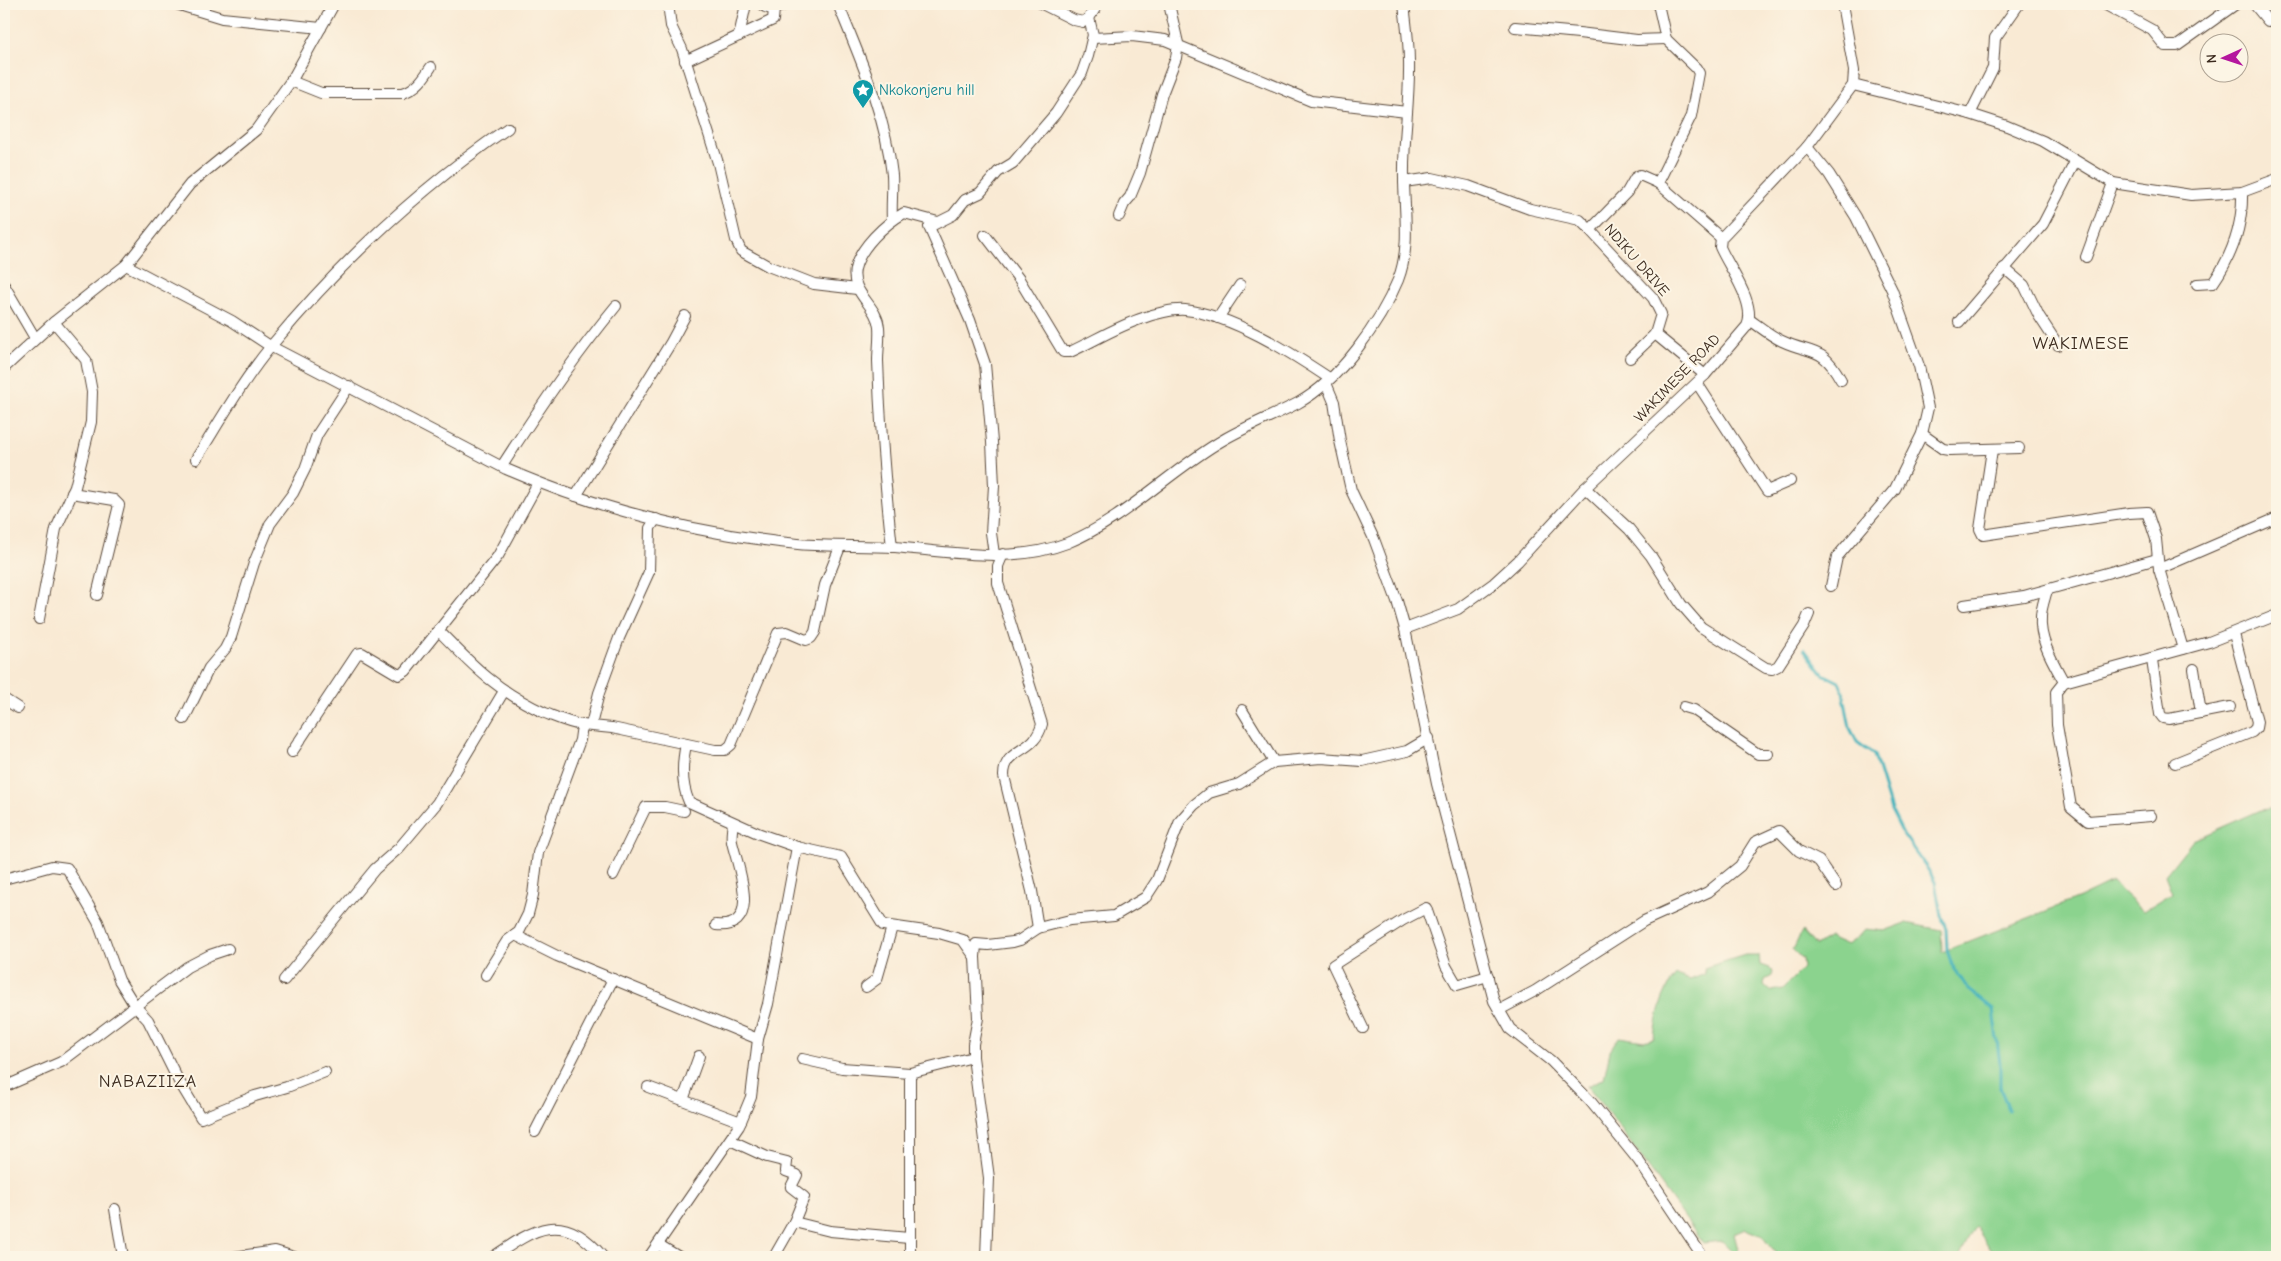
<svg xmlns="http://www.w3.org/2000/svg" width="2281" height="1261" viewBox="0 0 2281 1261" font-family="'Comic Neue',sans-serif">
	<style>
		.green { fill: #8bd38e; stroke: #637e56 }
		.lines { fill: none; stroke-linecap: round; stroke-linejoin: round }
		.stream { stroke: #43b3bc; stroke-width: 3 }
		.street-casing { stroke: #584739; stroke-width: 12 }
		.street { stroke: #fff; stroke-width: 10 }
		.labels { text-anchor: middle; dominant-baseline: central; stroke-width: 4; stroke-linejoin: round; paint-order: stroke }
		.culture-label { font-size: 15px; fill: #0d838f; stroke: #fcf5e5; text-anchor: start }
		.street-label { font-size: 15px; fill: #3b2a1e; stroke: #fcf5e5 }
		.quarter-label { font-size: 18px; letter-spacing: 1px; fill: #3b2a1e; stroke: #fcf5e5 }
	</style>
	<rect width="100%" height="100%" fill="#fcf5e5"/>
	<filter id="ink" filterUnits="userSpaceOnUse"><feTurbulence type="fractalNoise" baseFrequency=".02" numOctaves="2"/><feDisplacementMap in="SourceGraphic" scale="10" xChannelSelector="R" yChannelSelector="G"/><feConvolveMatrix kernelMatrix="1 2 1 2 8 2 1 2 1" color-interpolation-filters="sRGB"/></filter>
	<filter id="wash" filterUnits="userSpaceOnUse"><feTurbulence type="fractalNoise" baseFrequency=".0096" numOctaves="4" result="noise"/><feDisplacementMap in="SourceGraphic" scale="20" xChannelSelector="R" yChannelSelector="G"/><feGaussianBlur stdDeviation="1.12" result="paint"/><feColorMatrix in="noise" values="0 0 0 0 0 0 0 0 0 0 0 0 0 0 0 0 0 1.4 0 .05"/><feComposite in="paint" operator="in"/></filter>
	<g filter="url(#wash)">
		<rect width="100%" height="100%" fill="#f9ead4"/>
		<path class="green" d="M2277,808V1256L1996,1257L1975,1226L1959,1257H1779L1763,1236L1745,1229L1734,1234L1740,1257H1738L1722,1241L1703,1243L1617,1124L1587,1086L1604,1078L1610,1051L1619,1037L1644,1041L1654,1038C1656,1017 1662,992 1676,975L1690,980L1705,974L1704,968L1745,955H1759L1760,965L1769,968L1773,972L1772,976L1765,980L1764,985L1771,991L1782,989L1803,968L1802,959L1793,950L1802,931L1816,946L1829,937L1847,945L1856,939L1865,929L1884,931L1906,923L1941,930L1942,952L2079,898L2112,882L2143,911L2172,893L2165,875L2193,840L2261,810Z"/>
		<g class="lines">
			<path class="stream" d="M1804,649L1823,674L1839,682L1843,691L1850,728L1857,742L1874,755L1891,810L1903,834L1927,868L1935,882L1941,915L1946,929L1947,950L1952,965L1968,989L1993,1009L2000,1064V1087L2009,1111"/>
		</g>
	</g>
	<g filter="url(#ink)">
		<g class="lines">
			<g class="street-casing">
				<g id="street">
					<path d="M176,4L222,18L321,28"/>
					<path d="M668,4L671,26L682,49L718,163L736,240L741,251L768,266L814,284L857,289"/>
					<path d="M761,4C770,12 777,8 787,4"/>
					<path d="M838,4C860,58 886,116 892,175C893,190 891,205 892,220"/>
					<path d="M1042,4L1074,20L1083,22L1089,18L1098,4"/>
					<path d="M1658,4L1666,39L1696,68L1699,73L1691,116L1658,183"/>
					<path d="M2104,4L2152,30L2165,46H2177L2236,4"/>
					<path d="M2254,4L2268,21H2277"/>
					<path d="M1515,27L1579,33L1637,40L1666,39"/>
					<path d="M739,36L746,4"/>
					<path d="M1093,38L1132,36L1165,40L1311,101L1407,112"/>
					<path d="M685,61L773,20L774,9"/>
					<path d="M291,81L321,93H403C417,88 423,79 431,67"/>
					<path d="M1853,85L1970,114L2007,126L2043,141L2113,183L2191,195L2242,192L2277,179"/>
					<path d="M1970,114L1993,68L1995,38L2019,4"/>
					<path d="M1807,147L1829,174L1856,217L1892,290L1919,366L1928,408L1922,434L1895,489L1837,557L1831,586"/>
					<path d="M1404,182L1432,178L1468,186L1530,209L1580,220L1590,230L1627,192L1635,178L1640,175L1658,183L1721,238"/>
					<path d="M1119,216L1124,204L1130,197L1140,173L1162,94L1176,58L1178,43L1169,4"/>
					<path d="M1590,230L1653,298L1661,314L1655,334L1630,358"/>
					<path d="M985,235L1019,279L1063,352H1070C1094,341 1118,326 1143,318C1154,314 1173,309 1185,310C1232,315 1290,352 1329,378"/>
					<path d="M2086,257L2113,183"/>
					<path d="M126,265L232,321L270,346L506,469C598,509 698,534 798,544C831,547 863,545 895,547C951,552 1013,564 1067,543C1126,519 1169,471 1223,440C1247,426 1273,416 1298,403C1340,380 1380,323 1398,280C1411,247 1404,211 1404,178C1403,139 1410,100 1409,62C1409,42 1406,23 1404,4"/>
					<path d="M2004,268L2024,285L2039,316L2058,345"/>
					<path d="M2197,284L2213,283C2232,256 2243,225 2242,192"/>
					<path d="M4,285L35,338"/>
					<path d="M1218,318L1240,285"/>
					<path d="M1750,320C1760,327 1771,336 1782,341C1812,355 1822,345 1841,380"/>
					<path d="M1959,322L2043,224L2075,162"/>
					<path d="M1655,334L1705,375"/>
					<path d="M4,368L54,322L126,265L190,184L256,130L293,78L334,4"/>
					<path d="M1326,383L1334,402L1340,441L1351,490L1374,539L1397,601L1405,629L1437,784L1494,1001L1510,1029L1551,1061L1591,1102L1638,1160L1703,1257"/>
					<path d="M1697,383L1767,491L1790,481"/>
					<path d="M1922,434L1943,449L1949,450L2019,448"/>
					<path d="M1992,450L1980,529L1983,535L2129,513L2147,512L2156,539L2159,569L2183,649"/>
					<path d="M196,459C220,421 243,380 272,345C340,263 420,188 508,128"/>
					<path d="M502,466C537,411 574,357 616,306"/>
					<path d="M1585,488L1629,529L1651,556L1681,604L1701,627L1766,668L1772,669L1778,666L1804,626L1809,614"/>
					<path d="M72,493L114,500L119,505L97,595"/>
					<path d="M576,496L670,344L685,316"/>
					<path d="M892,547C885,485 880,423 878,361C878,350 880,338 879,327C877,305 850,293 855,269C860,247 885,224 904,213L938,222"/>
					<path d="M994,554L991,533L994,486L992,442L985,364L970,320L929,227L953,215L965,200L980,193L998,172L1013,163L1056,113L1082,73L1088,56L1093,35L1089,18"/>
					<path d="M1003,554L998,566V583L1042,724C1035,754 1004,747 1004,776L1032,891L1038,928"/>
					<path d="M2159,569L2277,518"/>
					<path d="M2047,590C2045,598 2041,608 2041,617C2039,640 2053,662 2064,682"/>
					<path d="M1964,605L2024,596L2157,559"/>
					<path d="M39,619L56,529L75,487L91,422L92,392L86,360L54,322"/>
					<path d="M1405,629L1458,609L1494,583L1518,561L1583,490L1705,375L1747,326C1757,304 1729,268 1720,247L1721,238L1807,147L1853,85L1854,71L1842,4"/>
					<path d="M438,630C474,667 497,691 545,713C558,718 569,723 582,725L580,740L538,853L533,895L528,914L519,932L507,941L486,975"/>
					<path d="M2152,660L2160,714L2163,718L2169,719L2230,707"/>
					<path d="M2194,669L2201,713"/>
					<path d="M4,699L18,708"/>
					<path d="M1684,707L1694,710L1758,754H1768"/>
					<path d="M1242,710L1274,762"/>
					<path d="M184,719L209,668L225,649L231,637L254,563L270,524L293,493L305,469L317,435L349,386"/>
					<path d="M582,725L612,728L715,750H725L731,745L778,633L787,632L806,640L811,638L815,632L825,585L840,547"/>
					<path d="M591,725L599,693L619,638L649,572L650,528L656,519"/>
					<path d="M686,744C682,763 681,784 689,802L760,834L797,847L841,857L883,925L939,933L963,940L975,957L976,944L988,945L1013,942L1020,940L1038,928L1070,920L1114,916L1146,897L1157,880L1180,821L1194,805L1209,793L1239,784L1274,762L1321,758L1362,761L1407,751L1429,738"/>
					<path d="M292,752L357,654L362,653L399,675L406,671L498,556L538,483"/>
					<path d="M2175,763L2252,732L2256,728L2257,722L2234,634"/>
					<path d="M2151,816L2088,821L2071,807L2057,725L2056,692L2064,682L2209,642L2277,615"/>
					<path d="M613,875L646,807H665L684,811"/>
					<path d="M4,879L52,866L67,868L98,922L119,980L135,1006L148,1020L177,1078L201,1118L255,1096L287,1087L325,1072"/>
					<path d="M716,925C764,930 737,865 732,842C731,836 732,829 733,823"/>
					<path d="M515,935L557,956L758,1039"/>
					<path d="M975,957L978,1018L973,1044V1057L989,1178L986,1257"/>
					<path d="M284,980L375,869L399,848L437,803L504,691"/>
					<path d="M866,987L877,979L892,927"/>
					<path d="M1499,1010L1535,991L1644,921L1708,892L1740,866L1755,842L1779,831L1799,851L1819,861L1836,886"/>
					<path d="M1363,1028L1333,965L1403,920L1426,908L1446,966L1457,985L1488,976"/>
					<path d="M802,1059L842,1068L910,1073L973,1057"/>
					<path d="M910,1073V1257"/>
					<path d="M4,1087L61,1062L187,967L210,955L228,949"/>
					<path d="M648,1087L741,1122"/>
					<path d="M683,1100L699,1056"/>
					<path d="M535,1132L613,979"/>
					<path d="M730,1140L767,1157L787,1162L786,1171L797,1175L791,1187L804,1197L794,1222L774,1257"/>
					<path d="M115,1209L123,1257"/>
					<path d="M794,1222L830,1231L909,1238"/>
					<path d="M659,1245L679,1257"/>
					<path d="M234,1257L275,1251L294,1257"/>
					<path d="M493,1257C535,1228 563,1209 603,1257"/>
					<path d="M649,1257L739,1126L751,1097L758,1039L768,1004L797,847"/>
				</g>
			</g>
			<use href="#street" class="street"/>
		</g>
	</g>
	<defs>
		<g id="sight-pin" transform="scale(1.125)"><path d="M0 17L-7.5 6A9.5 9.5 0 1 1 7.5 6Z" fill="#0f9aa8" stroke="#fcf5e5"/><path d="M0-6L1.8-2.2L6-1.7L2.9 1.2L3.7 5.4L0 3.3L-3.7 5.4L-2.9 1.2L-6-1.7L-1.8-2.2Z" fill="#fff"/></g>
	</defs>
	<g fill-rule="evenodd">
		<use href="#sight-pin" x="863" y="90"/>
	</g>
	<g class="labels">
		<g class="culture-label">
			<text x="879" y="90">Nkokonjeru hill</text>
		</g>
		<g class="street-label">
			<text transform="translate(1637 260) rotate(49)">NDIKU DRIVE</text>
			<text transform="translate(1677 378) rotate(-46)">WAKIMESE ROAD</text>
		</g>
		<g class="quarter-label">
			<text x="2081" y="343">WAKIMESE</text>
			<text x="148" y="1081">NABAZIIZA</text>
		</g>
	</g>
	<rect width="2281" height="1261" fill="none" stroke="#fcf5e5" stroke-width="20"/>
	<g transform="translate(2224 58) rotate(267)"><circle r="24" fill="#fcf5e5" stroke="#afa495"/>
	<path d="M0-4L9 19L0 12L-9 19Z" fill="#b5179e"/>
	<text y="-8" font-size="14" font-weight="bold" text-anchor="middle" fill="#3b2a1e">N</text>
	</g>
</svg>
